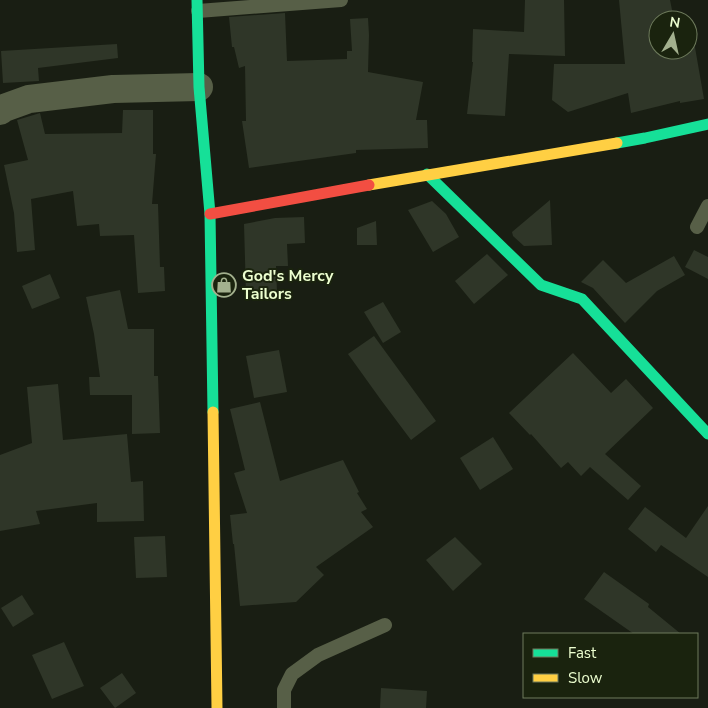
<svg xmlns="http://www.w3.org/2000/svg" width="708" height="708" viewBox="0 0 708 708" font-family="'Nunito Sans',sans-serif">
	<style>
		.building { fill: #2f3628 }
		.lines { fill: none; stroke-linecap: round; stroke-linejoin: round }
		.lane { stroke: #575f47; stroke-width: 14 }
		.street { stroke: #575f47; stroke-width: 28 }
		.fast { stroke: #16e098; stroke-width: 11 }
		.slow { stroke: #ffcf43; stroke-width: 11 }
		.jam { stroke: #f24e42; stroke-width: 11 }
		.labels { text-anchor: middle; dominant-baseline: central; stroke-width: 4; stroke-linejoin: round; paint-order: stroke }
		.poi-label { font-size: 16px; font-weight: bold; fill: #edffd0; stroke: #1a230e; text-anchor: start }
	</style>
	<rect width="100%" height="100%" fill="#191e13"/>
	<g class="building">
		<path d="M525,0H564L565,56L509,54L505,116L467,114L473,62H472L473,29L524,32Z"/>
		<path d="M619,0H670L674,20H658V50H688V37L693,36L704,99L680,103V101L631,113L628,93L568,112L552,100L554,64H625Z"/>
		<path d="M285,13L287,61L347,59V51H352L350,19L368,18L369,35L368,72L423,82L416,120H427L428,148L356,150V153L249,168L242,121H246L245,66L239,68L234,47H232L229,17Z"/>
		<path d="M117,44L118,58L38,68L39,81L3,83L1,51Z"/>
		<path d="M123,110H153V154H156L152,204H158L160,267H164L165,291L138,293L134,235L100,236L99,224L77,226L73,191L31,199L35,250L17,252L14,213L4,165L28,160L17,120L40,113L45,134L122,133Z"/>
		<path d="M550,200L552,245L524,246L513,236L512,232Z"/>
		<path d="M432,201L446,214L459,237L433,252L408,210Z"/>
		<path d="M304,217L305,243L287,244L288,266H276L277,293L246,294L244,224L275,218Z"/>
		<path d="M376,221L377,245H357V228Z"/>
		<path d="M694,250L708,257V279L685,267Z"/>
		<path d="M487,254L508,275L474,304L455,281Z"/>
		<path d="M674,256L685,275L657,291L625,323L593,288L581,282L603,260L626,283Z"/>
		<path d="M50,274L60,298L32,309L22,286Z"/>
		<path d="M120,290L128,329H154V376H158L160,433L132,434V395H90L89,377H100L94,334L86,297Z"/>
		<path d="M383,302L401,332L383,343L364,312Z"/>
		<path d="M374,336L436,421L411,440L381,400L348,354Z"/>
		<path d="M279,350L287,392L254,398L246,356Z"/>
		<path d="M573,353L611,393L626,379L653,408L605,454L641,486L628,500L590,467L581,476L568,462L561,468L531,434L530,435L509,413Z"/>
		<path d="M58,384L63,440L127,434L131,482L143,481L144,521L97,522V503L36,511L40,524L0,531V455L32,443L27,387Z"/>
		<path d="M260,402L280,481L343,460L359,492L357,493L367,509L361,512L373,527L316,567L324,575L296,602L240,606L234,544H233L230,515L247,513L234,473L245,470L230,409Z"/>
		<path d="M493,437L513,469L480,490L460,458Z"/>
		<path d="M708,506V577L661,545L656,552L628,529L645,507L686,538Z"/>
		<path d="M165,536L167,577L136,578L134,537Z"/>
		<path d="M455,537L482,564L453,591L426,560Z"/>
		<path d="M604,572L649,604L648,607L681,634H634L584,599Z"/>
		<path d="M22,595L34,614L13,627L1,608Z"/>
		<path d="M64,642L84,686L52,699L32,655Z"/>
		<path d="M122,673L136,693L115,708L100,688Z"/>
		<path d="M381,688L427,691L426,708H380Z"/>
	</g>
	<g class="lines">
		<g class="lane">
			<path d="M198,11L341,0"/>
			<path d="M697,227L708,206"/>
			<path d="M284,708V690L292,674L318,655L385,625"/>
		</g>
		<path class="street" d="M0,111L4,108L29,99L113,89L199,87"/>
		<g class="fast">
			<path d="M197,0L199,87L210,214L213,412"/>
			<path d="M617,143L645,138L708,124"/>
			<path d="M427,174L541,285L582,299L708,434"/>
		</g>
		<g class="slow">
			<path d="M369,185L617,143"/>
			<path d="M213,412L217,708"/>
		</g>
		<path class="jam" d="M210,214L369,185"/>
	</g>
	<defs>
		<g id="shop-ring" transform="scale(1.25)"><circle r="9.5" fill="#1a230e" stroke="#a3b08e" stroke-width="1.5"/><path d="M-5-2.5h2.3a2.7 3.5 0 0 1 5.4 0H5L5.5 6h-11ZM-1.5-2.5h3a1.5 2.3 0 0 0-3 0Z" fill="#a3b08e"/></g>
	</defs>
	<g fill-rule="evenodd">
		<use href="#shop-ring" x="224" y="285"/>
	</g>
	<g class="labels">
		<g class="poi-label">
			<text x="242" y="276">God's Mercy<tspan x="242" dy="18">Tailors</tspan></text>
		</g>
	</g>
	<rect x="523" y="633" width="175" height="65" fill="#1a230e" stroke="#6e7b5c"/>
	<rect x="533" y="649" width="25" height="8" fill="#16e098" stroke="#6e7b5c"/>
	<text x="568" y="658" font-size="15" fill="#edffd0">Fast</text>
	<rect x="533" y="674" width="25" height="8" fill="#ffcf43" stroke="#6e7b5c"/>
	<text x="568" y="683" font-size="15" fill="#edffd0">Slow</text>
	<g transform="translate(673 35) rotate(9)"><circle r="24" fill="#1a230e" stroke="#6e7b5c"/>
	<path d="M0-4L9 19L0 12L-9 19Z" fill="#a3b08e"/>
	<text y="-8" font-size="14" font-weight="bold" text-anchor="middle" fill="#edffd0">N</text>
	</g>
</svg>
